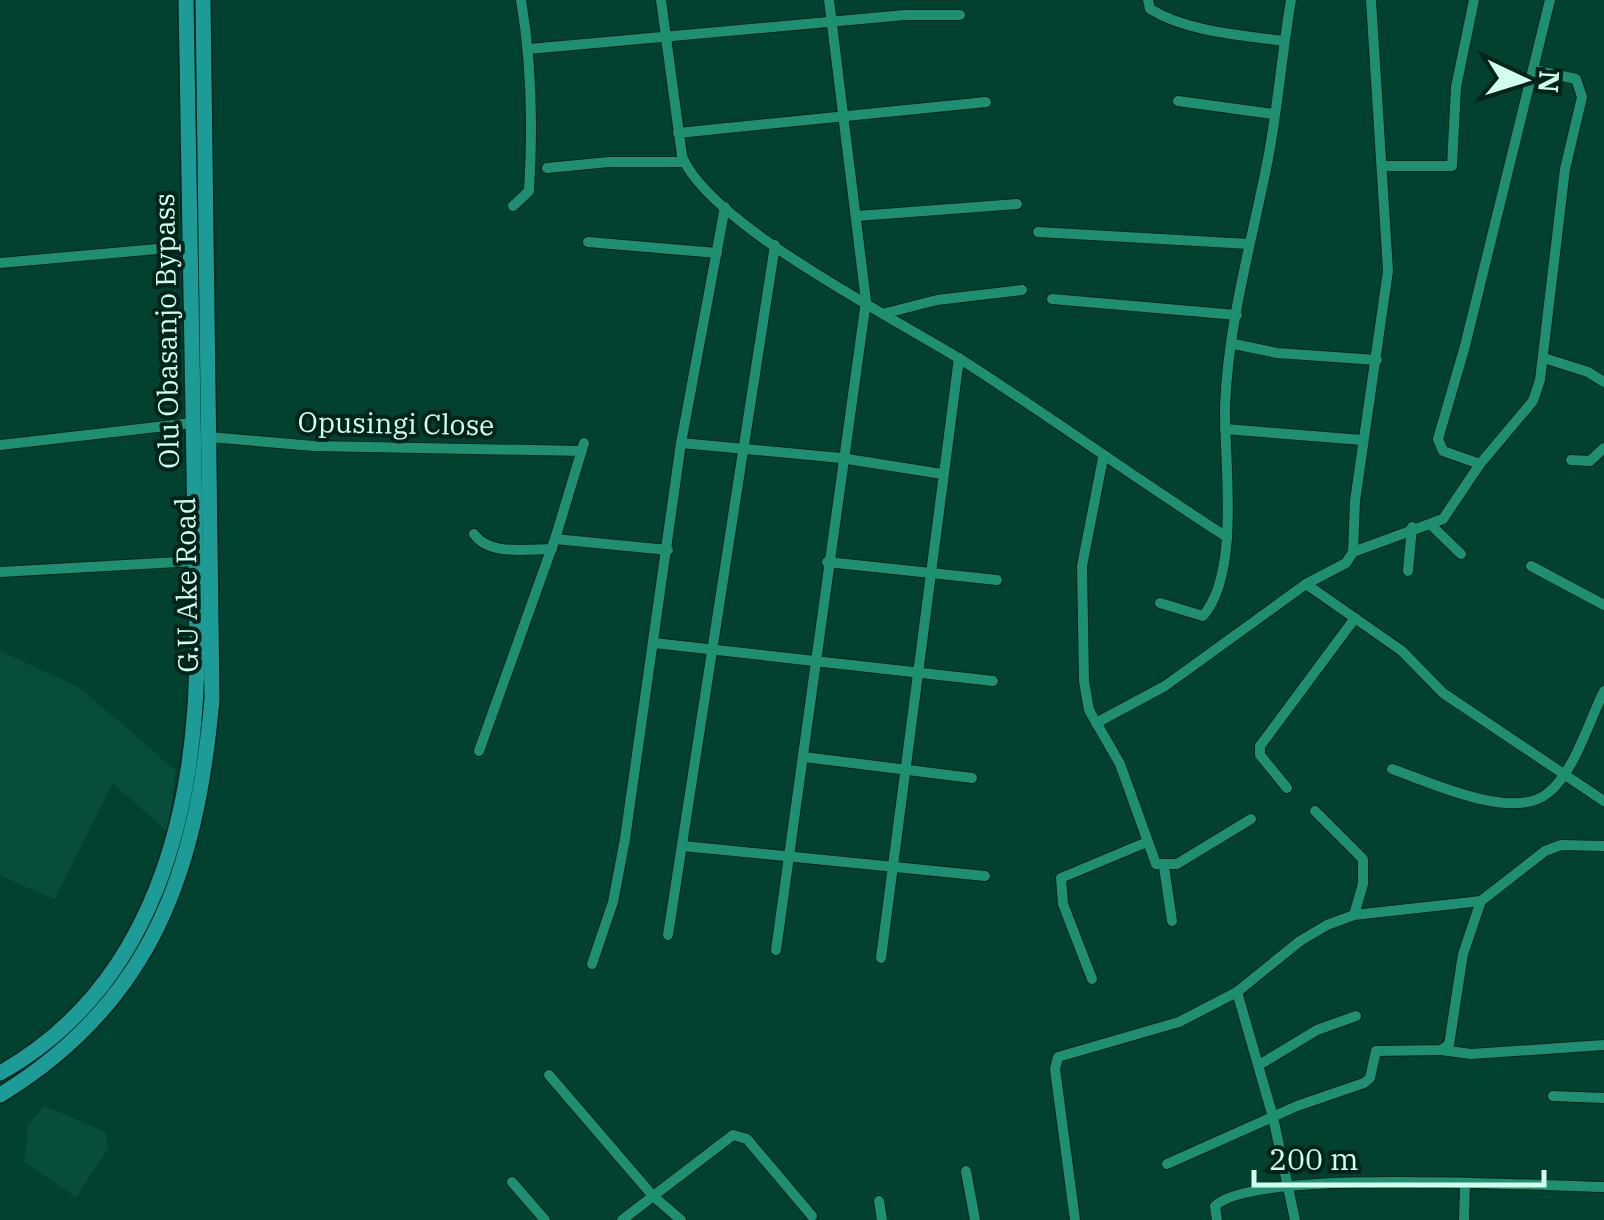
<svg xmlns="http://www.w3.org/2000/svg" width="1604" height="1220" viewBox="0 0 1604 1220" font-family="'IBM Plex Serif',serif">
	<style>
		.built { fill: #084d3c }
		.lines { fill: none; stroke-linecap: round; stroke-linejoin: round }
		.minor-casing { stroke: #02231a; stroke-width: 12 }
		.secondary-casing { stroke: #02231a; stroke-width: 18 }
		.minor { stroke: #1e8f71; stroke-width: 10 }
		.secondary { stroke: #1d9b97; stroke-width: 15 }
		.labels { text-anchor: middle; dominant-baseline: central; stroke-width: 8; stroke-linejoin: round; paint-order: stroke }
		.street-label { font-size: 28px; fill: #d0ffed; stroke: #02231a }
	</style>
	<rect width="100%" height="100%" fill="#024030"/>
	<g class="built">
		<path d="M0,651L79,687L176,771L168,833L113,783L55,899L0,876Z"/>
		<path d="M44,1106L106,1132L108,1149L76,1197L24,1162L28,1125Z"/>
	</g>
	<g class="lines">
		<g class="minor-casing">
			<g id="minor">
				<path d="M661,0L682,156C709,225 900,321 968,364C1055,420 1139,481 1227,537"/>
				<path d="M1148,0L1150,9C1188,32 1240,35 1284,41"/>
				<path d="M529,49L905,15H960"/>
				<path d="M1178,101L1273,114"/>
				<path d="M678,133L986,102"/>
				<path d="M1382,166H1452L1456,87L1474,0"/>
				<path d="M547,168L609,162H684"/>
				<path d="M513,206L529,191C533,126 532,64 521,0"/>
				<path d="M857,216L1017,204"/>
				<path d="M1038,232L1249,244"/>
				<path d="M588,242L717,253"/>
				<path d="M0,263L191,246"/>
				<path d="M1052,299L1237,315"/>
				<path d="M886,313L937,300L1022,290"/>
				<path d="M1234,344L1277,353L1377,360"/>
				<path d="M1544,358L1588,372L1604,382"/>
				<path d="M1225,429L1362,440"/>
				<path d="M209,437L314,446L582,451"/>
				<path d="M681,443L841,458L942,474"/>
				<path d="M0,445L192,423"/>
				<path d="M1103,458L1082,566L1084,681L1089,710L1120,764L1156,864H1177L1251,819"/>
				<path d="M1571,460L1590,461L1604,448"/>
				<path d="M1480,464L1533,401L1540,380L1565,169L1582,97L1576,79L1534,70"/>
				<path d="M1431,525L1461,554"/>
				<path d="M474,534C489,556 527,549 552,549"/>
				<path d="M555,539L668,550"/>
				<path d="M1353,552L1443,519L1480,464L1443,451L1438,439L1465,346L1550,0"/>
				<path d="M827,562L997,580"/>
				<path d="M1531,566L1604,605"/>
				<path d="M1408,571L1412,527"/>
				<path d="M0,572L196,561"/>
				<path d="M1306,584L1402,651L1443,693L1604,801"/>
				<path d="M1160,603L1203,616C1241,572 1224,462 1225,407C1228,323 1252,241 1268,159C1278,106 1282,53 1291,0"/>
				<path d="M654,643L993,681"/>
				<path d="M1096,723L1165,686L1306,584L1346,563L1353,552L1355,501L1388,271L1371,0"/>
				<path d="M479,751L555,539L584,443"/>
				<path d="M804,757L972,778"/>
				<path d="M1392,769C1430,782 1513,822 1548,793C1575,771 1589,721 1604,691"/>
				<path d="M1287,788L1260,755V746L1355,618"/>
				<path d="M1315,811L1363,859V884L1354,915"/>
				<path d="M683,846L985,876"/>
				<path d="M1164,867L1172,921"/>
				<path d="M668,935L775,245"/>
				<path d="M776,950L866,301L829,0"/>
				<path d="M881,958L959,358"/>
				<path d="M592,964L613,902L625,839L681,443L725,207"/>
				<path d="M1092,979L1063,904L1061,878L1147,842"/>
				<path d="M1237,992L1273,1117L1295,1220"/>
				<path d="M1441,1050L1471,1054L1604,1045"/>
				<path d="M1259,1065L1317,1030L1356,1016"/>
				<path d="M549,1075L653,1196L681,1220"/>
				<path d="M1553,1096L1604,1098"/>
				<path d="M1167,1164L1297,1106L1364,1083L1370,1078L1376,1051L1441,1050L1449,1045L1463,954L1481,901"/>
				<path d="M966,1171L975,1220"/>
				<path d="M512,1182L545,1220"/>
				<path d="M879,1201L882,1220"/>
				<path d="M622,1220L733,1135L747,1139L812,1216"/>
				<path d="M1075,1220L1055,1069L1058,1057L1179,1022L1237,992L1300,941L1327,925L1354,915L1481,901L1545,851L1561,845L1604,846"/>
				<path d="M1217,1220L1215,1206C1253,1168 1538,1186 1604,1187"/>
				<path d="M1464,1220L1465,1184"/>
			</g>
		</g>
		<g class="secondary-casing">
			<g id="secondary">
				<path d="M0,1073C154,987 197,811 197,647L186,0"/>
				<path d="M0,1095C153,1002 197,869 212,699L203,0"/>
			</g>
		</g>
		<use href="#minor" class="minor"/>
		<use href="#secondary" class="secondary"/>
	</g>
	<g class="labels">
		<g class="street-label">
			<text transform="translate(166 331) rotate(-91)">Olu Obasanjo Bypass</text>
			<text transform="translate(396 423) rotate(1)">Opusingi Close</text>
			<text transform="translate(186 585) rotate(-91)">G.U Ake Road</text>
		</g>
	</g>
	<g transform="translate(1524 80) rotate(94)" stroke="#02231a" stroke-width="8" paint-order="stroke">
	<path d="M0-8L18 38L0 25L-18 38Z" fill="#d0ffed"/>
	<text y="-15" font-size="28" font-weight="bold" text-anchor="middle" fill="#d0ffed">N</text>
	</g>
	<path d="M1254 1170v15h290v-15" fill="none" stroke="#d0ffed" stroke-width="5"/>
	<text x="1269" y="1170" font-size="30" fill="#d0ffed" stroke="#02231a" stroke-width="8" paint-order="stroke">200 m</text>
</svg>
